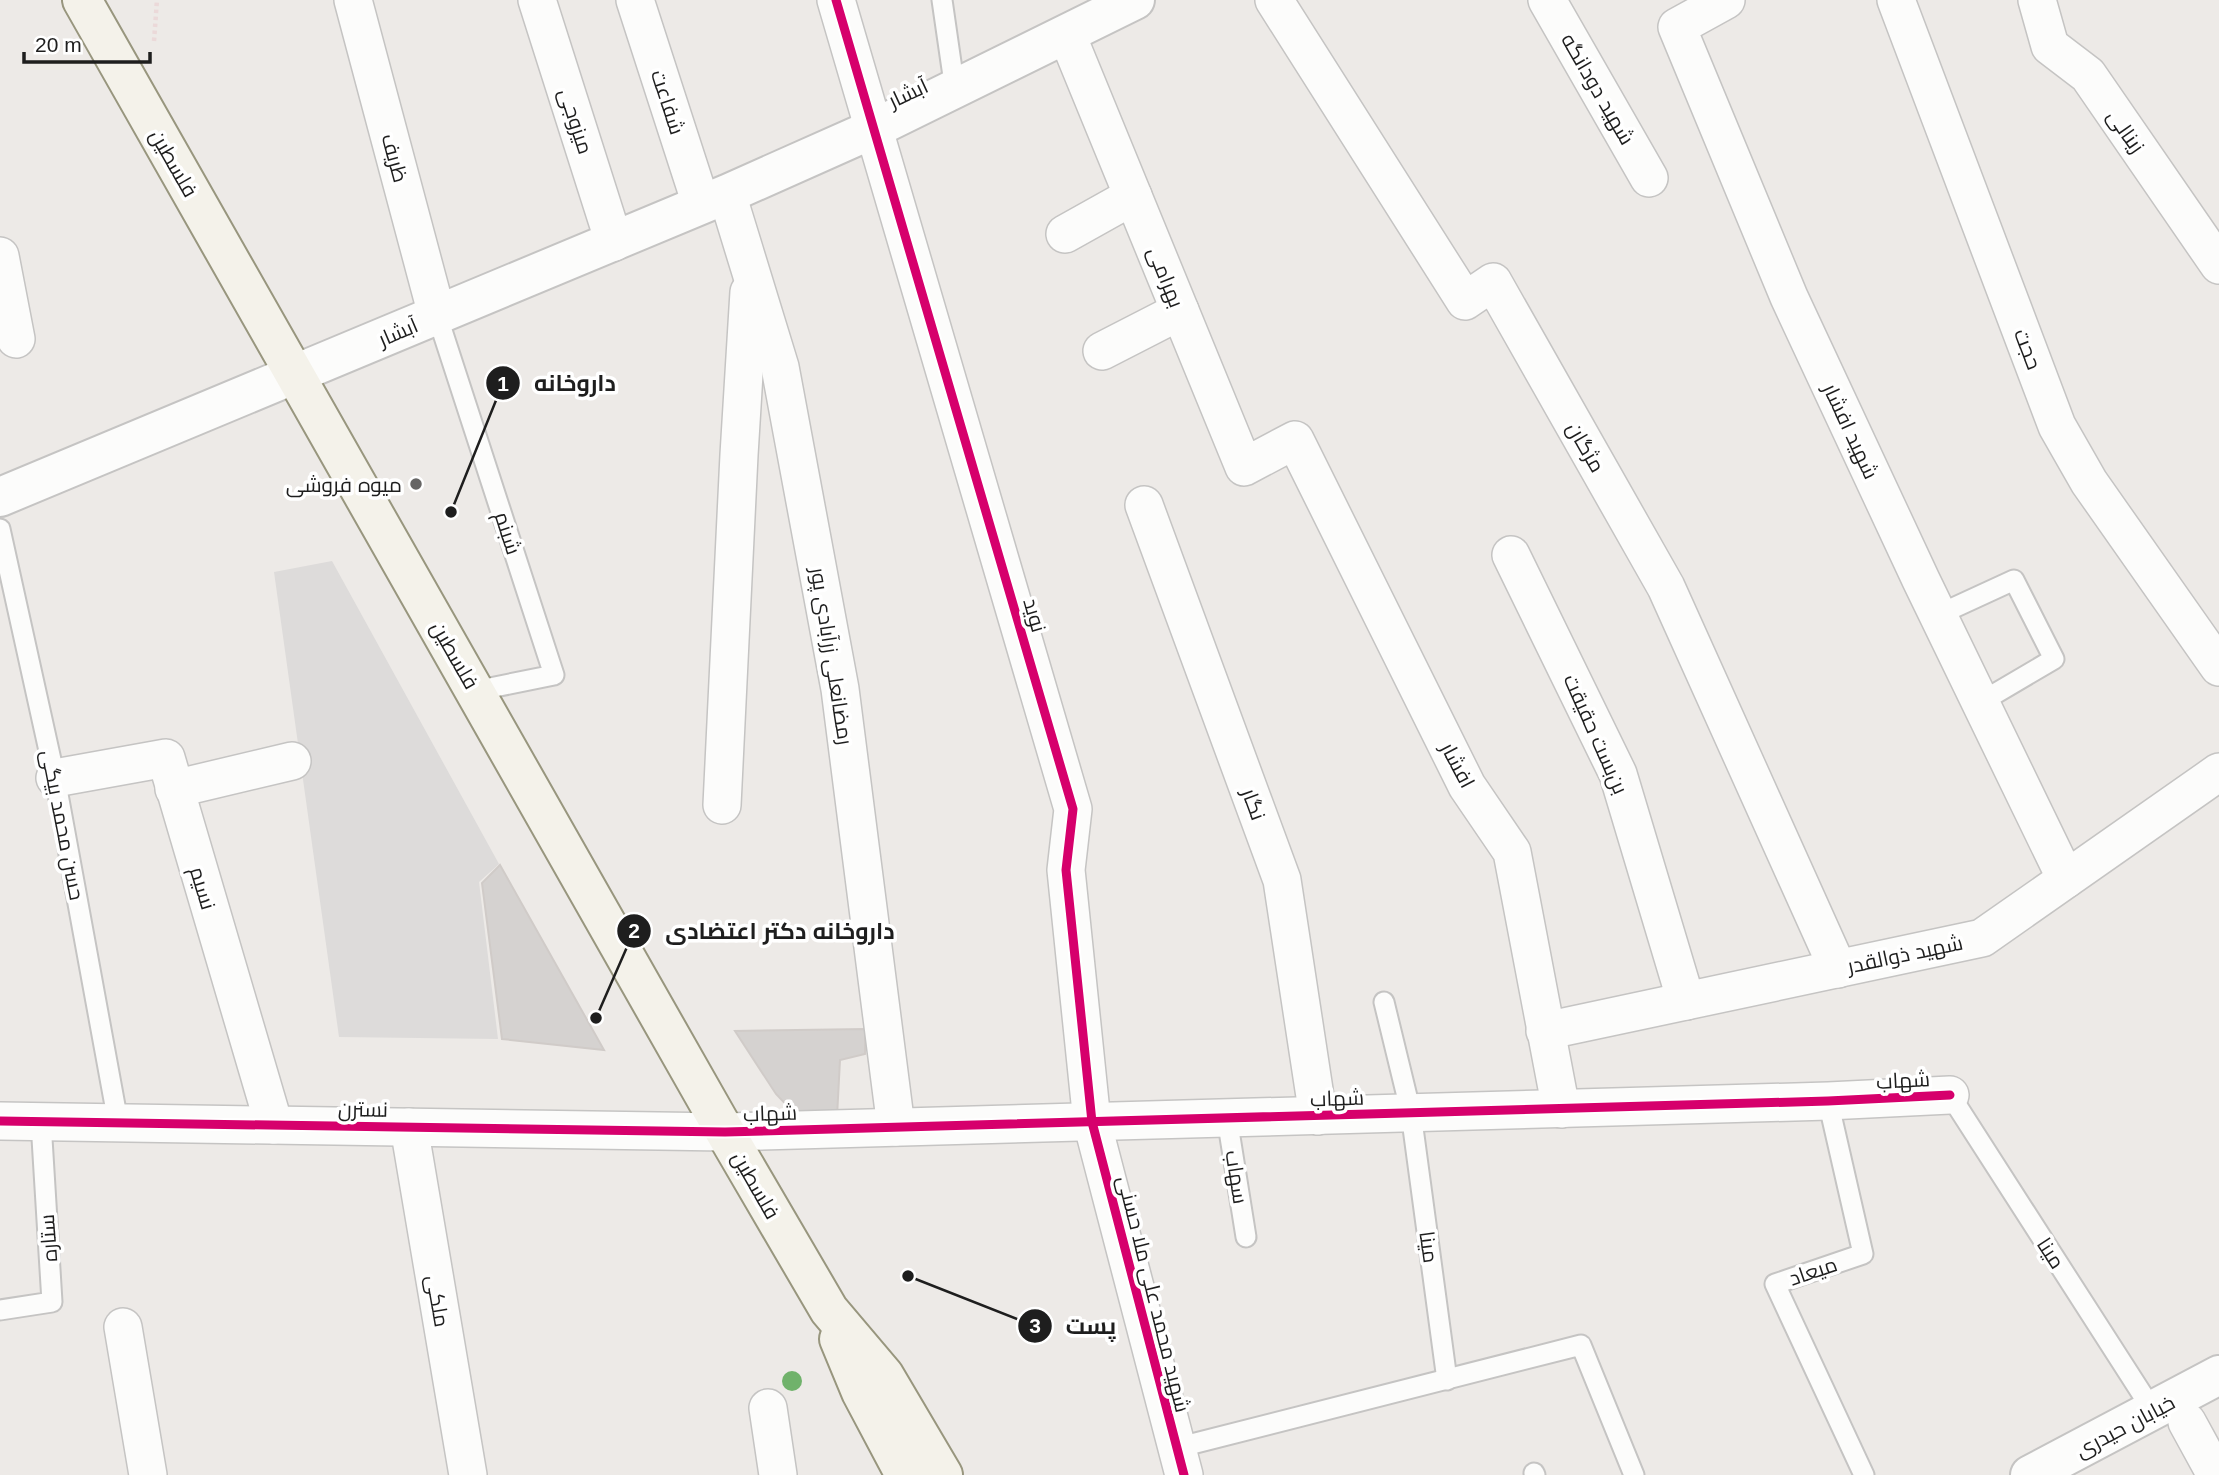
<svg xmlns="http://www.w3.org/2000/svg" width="2219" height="1475" viewBox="0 0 2219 1475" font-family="Helvetica,Cairo,sans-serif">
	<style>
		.parking { fill: #dddbda }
		.building { fill: #d5d2d0; stroke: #d0cbc8; stroke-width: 2 }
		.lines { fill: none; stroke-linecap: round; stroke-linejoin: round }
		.service-casing { stroke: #c5c4c3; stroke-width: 23 }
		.minor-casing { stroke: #c5c4c3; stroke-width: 40 }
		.tertiary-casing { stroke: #c5c4c3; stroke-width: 42 }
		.secondary-casing { stroke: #98967e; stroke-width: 42 }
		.path { stroke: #ebd9d9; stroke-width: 4.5; stroke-dasharray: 3.5 3.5; stroke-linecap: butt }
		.service { stroke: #fcfcfb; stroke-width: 19 }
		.minor { stroke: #fcfcfb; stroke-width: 37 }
		.tertiary { stroke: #fcfcfb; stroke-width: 38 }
		.secondary { stroke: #f4f2ea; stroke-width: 38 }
		.cycleway-casing { stroke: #fff; stroke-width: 13 }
		.cycleway { stroke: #d6006c; stroke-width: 9 }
		.tree { fill: #70b26b }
		.poi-dot { fill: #666564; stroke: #fff; stroke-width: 2.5 }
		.labels { text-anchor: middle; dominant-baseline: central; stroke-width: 7; stroke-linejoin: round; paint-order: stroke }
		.street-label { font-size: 21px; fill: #1e1e1e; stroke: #fff }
		.poi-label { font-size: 21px; fill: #1e1e1e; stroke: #fff; text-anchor: end }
		.leader { fill: none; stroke: #1e1e1e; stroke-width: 2.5 }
		.callout-dot { fill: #1e1e1e; stroke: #fff; stroke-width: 2.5 }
		.mark-label { font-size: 21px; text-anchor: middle; font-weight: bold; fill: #fff }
		.callout-label { font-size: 23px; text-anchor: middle; font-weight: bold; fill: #1e1e1e; stroke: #fff; stroke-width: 7; stroke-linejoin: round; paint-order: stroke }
	</style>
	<rect width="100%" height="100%" fill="#edeae7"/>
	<path class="parking" d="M332,561L499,864L479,882L498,1039L339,1037L274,572Z"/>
	<g class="building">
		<path d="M500,865L604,1050L502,1039L482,883Z"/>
		<path d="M865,1029V1054L840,1060L837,1117H808L791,1110L776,1094L735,1031Z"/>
	</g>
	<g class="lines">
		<g class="service-casing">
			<g id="service">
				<path d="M942,0L955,90"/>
				<path d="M437,315L554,675L475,691"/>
				<path d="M0,529L55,778L118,1122"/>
				<path d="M1938,615L2014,580L2054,659L1981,702"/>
				<path d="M1384,1002L1411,1113L1447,1380"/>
				<path d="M1950,1095L2153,1411"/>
				<path d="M1828,1101L1863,1254L1775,1284L1864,1475"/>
				<path d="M1227,1118L1246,1237"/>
				<path d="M0,1310L52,1302L41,1122"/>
				<path d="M1176,1448L1581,1345L1634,1475"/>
				<path d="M1534,1473L1535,1475"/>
			</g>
		</g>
		<g class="minor-casing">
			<g id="minor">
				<path d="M353,0L437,315"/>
				<path d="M537,0L614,242"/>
				<path d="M635,0L701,204"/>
				<path d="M836,0L1073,809L1066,870L1092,1122L1184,1475"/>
				<path d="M1274,0L1465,301L1493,282L1666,587L1838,969"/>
				<path d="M1547,0L1649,178"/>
				<path d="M1726,0L1677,27L1789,297L1921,580L2066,879"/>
				<path d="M1896,0L2057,426L2089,482L2219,667"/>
				<path d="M2037,0L2050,46L2088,75L2219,265"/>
				<path d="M1067,35L1244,467L1295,440L1467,786L1512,852L1561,1109"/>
				<path d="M727,194L780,367L840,689L896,1127"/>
				<path d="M1065,234L1133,196"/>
				<path d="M0,256L16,339"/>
				<path d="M1102,351L1180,311"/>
				<path d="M1144,505L1282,880L1318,1116"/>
				<path d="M1511,555L1618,774L1686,1001"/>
				<path d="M55,778L166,758L274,1125"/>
				<path d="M174,789L292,761"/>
				<path d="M722,805L739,455L749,292"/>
				<path d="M1545,1031L1982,938L2219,772"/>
				<path d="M0,1121L725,1132L1828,1101L1950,1095"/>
				<path d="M409,1127L468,1475"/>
				<path d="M123,1327L148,1475"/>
				<path d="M768,1408L778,1475"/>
				<path d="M2187,1422L2216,1475"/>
			</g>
		</g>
		<g class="tertiary-casing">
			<g id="tertiary">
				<path d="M0,497L727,194L873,129L1135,0"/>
				<path d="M2030,1475L2219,1375"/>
			</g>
		</g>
		<g class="secondary-casing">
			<g id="secondary">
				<path d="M82,0L725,1132L829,1310L884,1375L943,1475"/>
				<path d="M839,1339L861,1392L905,1475"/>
			</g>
		</g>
		<path class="path" d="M154,41L157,0"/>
		<use href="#service" class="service"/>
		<use href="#minor" class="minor"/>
		<use href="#tertiary" class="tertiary"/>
		<use href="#secondary" class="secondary"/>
		<g class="cycleway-casing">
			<g id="cycleway">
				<path d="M836,0L1073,809L1066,870L1092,1122L1184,1475"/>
				<path d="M0,1121L725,1132L1828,1101L1950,1095"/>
			</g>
		</g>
		<use href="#cycleway" class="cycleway"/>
	</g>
	<circle class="tree" cx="792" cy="1381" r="10"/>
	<circle class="poi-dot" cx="416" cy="484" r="7"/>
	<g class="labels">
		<g class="street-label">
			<text transform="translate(1598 89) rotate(60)">شهید دودانگه</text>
			<text transform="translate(908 93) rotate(-25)">آبشار</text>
			<text transform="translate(668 102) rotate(72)">شفاعت</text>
			<text transform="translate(576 121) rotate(72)">میزوجی</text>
			<text transform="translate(2126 131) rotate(55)">زینالی</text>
			<text transform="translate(395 158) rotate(75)">ظریف</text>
			<text transform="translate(174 163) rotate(60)">فلسطین</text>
			<text transform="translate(1166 277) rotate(68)">بهرامی</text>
			<text transform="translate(398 332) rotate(-23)">آبشار</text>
			<text transform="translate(2028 349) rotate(69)">حجت</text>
			<text transform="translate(1851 431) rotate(65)">شهید افشار</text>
			<text transform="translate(1586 447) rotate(60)">مژگان</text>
			<text transform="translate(508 533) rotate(72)">شبنم</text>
			<text transform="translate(1035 615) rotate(74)">نوید</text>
			<text transform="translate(455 655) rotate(60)">فلسطین</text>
			<text transform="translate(832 656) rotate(81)">رمضانعلی زرآبادی پور</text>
			<text transform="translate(1596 734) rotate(66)">بن‌بست حقیقت</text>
			<text transform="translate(1458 765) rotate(62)">افشار</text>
			<text transform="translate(1254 804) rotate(70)">نگار</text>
			<text transform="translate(63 825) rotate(79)">حسن محمد بیگی</text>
			<text transform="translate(203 888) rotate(73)">نسیم</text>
			<text transform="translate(1905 954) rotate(-12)">شهید ذوالقدر</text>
			<text transform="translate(1903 1080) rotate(-3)">شهاب</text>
			<text transform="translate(1337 1098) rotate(-2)">شهاب</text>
			<text transform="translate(363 1109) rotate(1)">نسترن</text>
			<text transform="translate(770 1113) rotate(-2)">شهاب</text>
			<text transform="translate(1237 1177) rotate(81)">سهاب</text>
			<text transform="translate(756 1185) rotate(60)">فلسطین</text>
			<text transform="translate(48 1238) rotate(-94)">ستاره</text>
			<text transform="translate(1429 1247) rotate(82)">مینا</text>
			<text transform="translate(2051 1253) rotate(57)">مینا</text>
			<text transform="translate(1813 1271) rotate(-19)">میعاد</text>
			<text transform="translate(1154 1294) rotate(76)">شهید محمد علی ملا حسنی</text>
			<text transform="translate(438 1301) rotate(80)">ملکی</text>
			<text transform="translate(2125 1426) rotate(-28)">خیابان حیدری</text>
		</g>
		<g class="poi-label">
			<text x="402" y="484">میوه فروشی</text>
		</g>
	</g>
	<path class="leader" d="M451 512L503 383M596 1018L634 931M908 1276L1035 1326"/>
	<g class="callout-dot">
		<circle cx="451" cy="512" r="7"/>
		<circle cx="596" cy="1018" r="7"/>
		<circle cx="908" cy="1276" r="7"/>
		<circle cx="503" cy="383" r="18"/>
		<circle cx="634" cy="931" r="18"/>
		<circle cx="1035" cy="1326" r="18"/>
	</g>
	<g class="mark-label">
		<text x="503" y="391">1</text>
		<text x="634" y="938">2</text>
		<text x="1035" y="1333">3</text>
	</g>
	<g class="callout-label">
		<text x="575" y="391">داروخانه</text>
		<text x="780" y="939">داروخانه دکتر اعتضادی</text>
		<text x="1091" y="1334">پست</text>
	</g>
	<path d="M24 52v10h126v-10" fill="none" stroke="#1e1e1e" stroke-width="3.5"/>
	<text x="35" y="52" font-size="21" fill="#1e1e1e" stroke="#ffffff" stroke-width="5" paint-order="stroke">20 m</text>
</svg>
